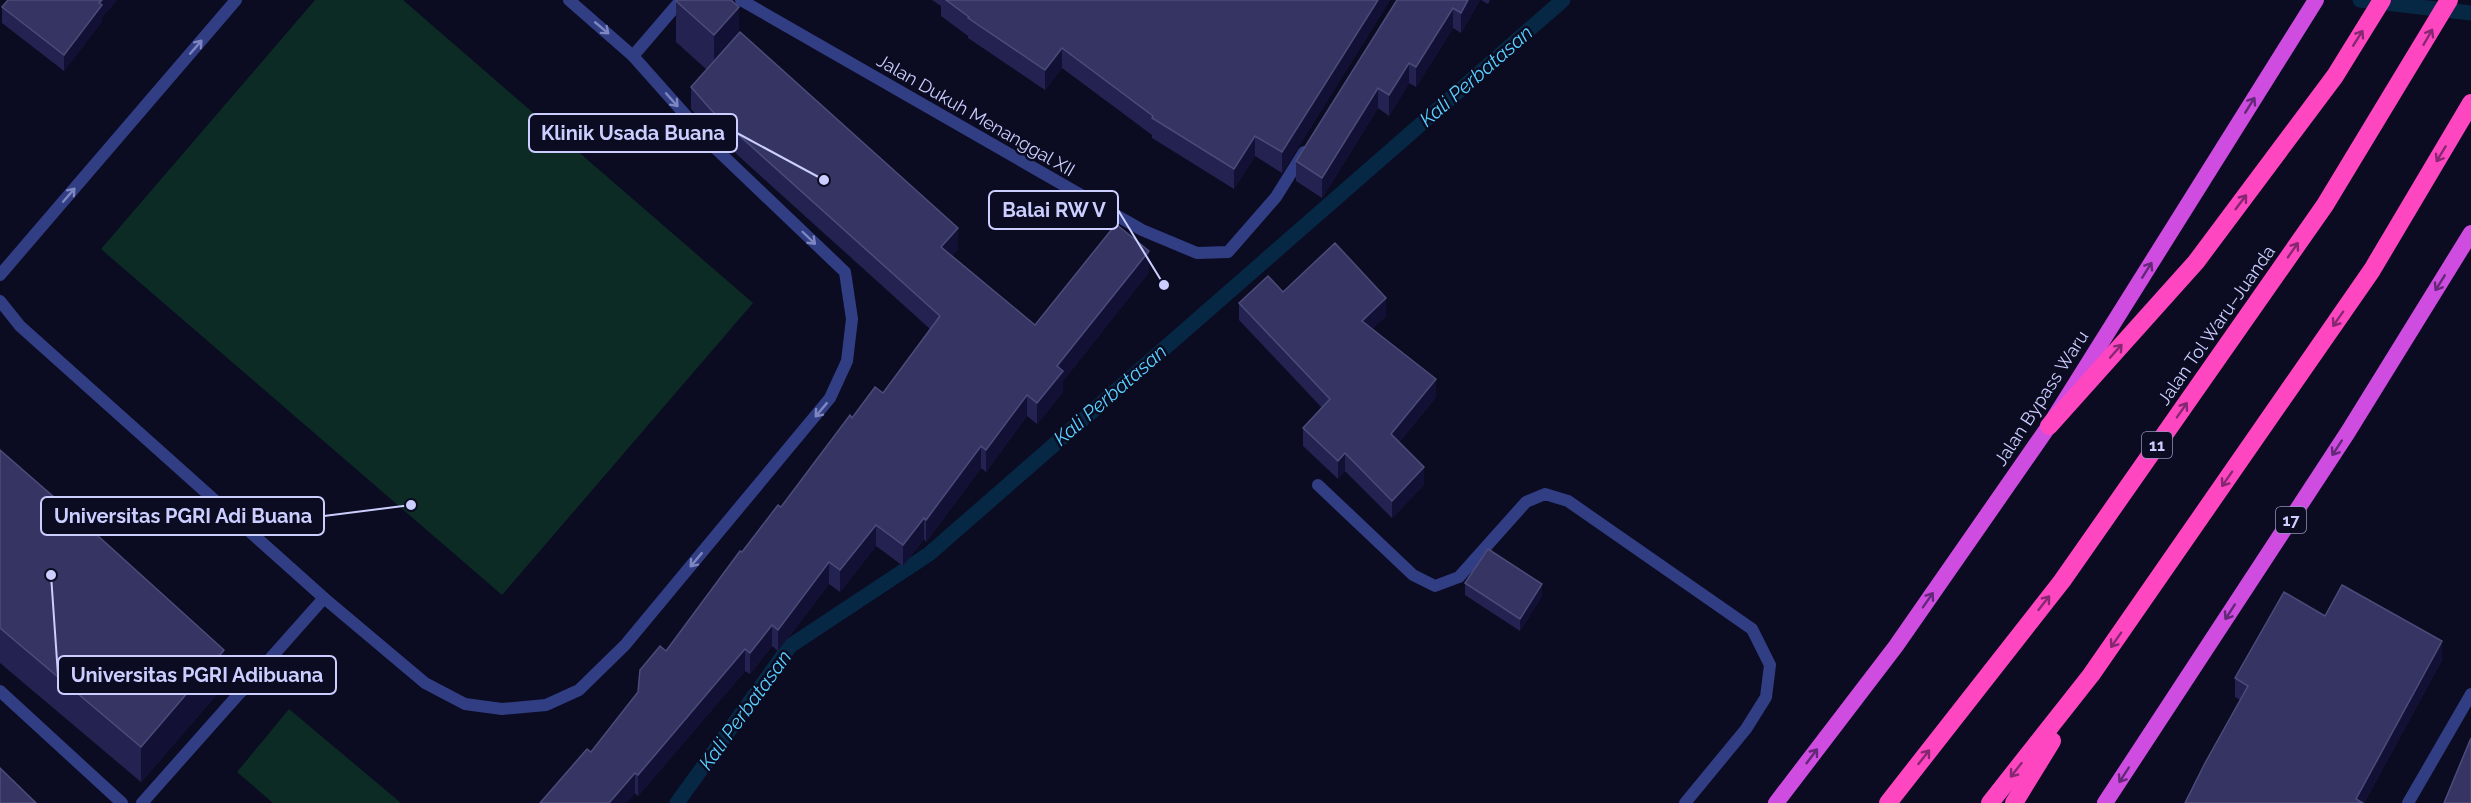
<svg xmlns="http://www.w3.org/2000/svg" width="2471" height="803" viewBox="0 0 2471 803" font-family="Raleway,sans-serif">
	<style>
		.green { fill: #0d2b25 }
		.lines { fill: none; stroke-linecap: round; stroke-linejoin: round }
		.stream { stroke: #072844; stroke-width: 15 }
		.service { stroke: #313e84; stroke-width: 12 }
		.minor { stroke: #313e84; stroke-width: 12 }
		.trunk { stroke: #ce4ce0; stroke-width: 16 }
		.motorway { stroke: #ff46c1; stroke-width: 18 }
		.wall { fill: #232250 }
		.shaded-wall { fill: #121135 }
		.building { fill: #353463; stroke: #4c4c7b; stroke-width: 1.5 }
		.oneway { stroke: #7e86c2 }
		.oneway2 { stroke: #852871 }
		.oneway3 { stroke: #632877 }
		.labels { text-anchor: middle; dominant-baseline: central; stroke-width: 5; stroke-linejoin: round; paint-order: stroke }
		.shield { fill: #0b0b21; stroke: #9194bc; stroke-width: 1.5 }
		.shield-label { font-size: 16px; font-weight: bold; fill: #cbceff }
		.street-label { font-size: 18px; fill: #cbceff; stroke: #0b0b21 }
		.water-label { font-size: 20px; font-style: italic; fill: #59d1ff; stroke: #0b0b21 }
		.leader { fill: none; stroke: #cbceff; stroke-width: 2 }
		.callout-dot { fill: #cbceff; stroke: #0b0b21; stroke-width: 2 }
		.callout { fill: #0b0b21; stroke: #cbceff; stroke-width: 2 }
		.callout-label { font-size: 20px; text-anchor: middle; font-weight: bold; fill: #cbceff }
	</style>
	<rect width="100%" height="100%" fill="#0b0b21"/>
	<g class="green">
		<path d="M315,0H403L753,303L502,595L101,249Z"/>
		<path d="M289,709L401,803H273L237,772Z"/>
	</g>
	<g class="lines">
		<g class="stream">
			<path d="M2360,0L2471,13"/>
			<path d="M677,803L790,646L929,554L1563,0"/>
		</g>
		<g class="service">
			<path d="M633,56L681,0"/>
			<path d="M0,275L236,0"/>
			<path d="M0,301L20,326L324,598L425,683L465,704L502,709L546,705L579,690L625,645L830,398L847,361L852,319L845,272L714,147L633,56L569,0"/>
			<path d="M1318,485L1413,575L1435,586L1459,577L1526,502L1545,494L1568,501L1752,629L1770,665L1766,697L1746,729L1685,803"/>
			<path d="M212,664L242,691"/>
			<path d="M0,691L122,803"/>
			<path d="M142,803L324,598"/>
		</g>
		<g class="minor">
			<path d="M741,0L1142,230L1197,253L1228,252L1276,197L1304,152"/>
			<path d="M2408,803L2471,694"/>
		</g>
		<g class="trunk">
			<path d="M1776,803L1896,646L2049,426L2316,0"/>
			<path d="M2105,803L2348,432L2471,233"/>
		</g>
		<g class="motorway">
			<path d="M2049,426L2196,262L2335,76L2382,0"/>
			<path d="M1888,803L2062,581L2325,205L2449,0"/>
			<path d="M1990,803L2091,675L2372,270L2471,103"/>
			<path d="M2014,803L2052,741"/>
		</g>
	</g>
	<g class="wall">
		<path d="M8,0H117L102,17V21L64,71L2,23V7Z"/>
		<path d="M932,0H1390L1282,173L1255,156L1234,189L1152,138V135L1062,68L1045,90L968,38V36L941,16V6Z"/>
		<path d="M1397,0H1480L1461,33L1453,28L1416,87L1409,83L1389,116L1378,108L1322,198L1296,181V161Z"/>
		<path d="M1481,0H1490L1488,4Z"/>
		<path d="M676,1L739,33L958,249L952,256L1035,325L1149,272L1063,381V392L1037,424L1027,416L986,472L981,468L926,542L924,539L903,566L876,546L840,592L829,584L778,651L772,646L750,674L745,671L638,796L591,752L638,692L666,651L742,552L781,507L852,418L883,393L930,329L712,132L691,109V87L707,70L676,42Z"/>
		<path d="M1239,303L1386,316L1372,329L1436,397L1399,442L1424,485L1392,518L1345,471L1338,479L1303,446V428L1322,408L1239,320Z"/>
		<path d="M0,450L224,686L141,782L0,663Z"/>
		<path d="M1465,583L1542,596L1520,631L1465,595Z"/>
		<path d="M2325,616L2442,660L2364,803H2185L2240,700L2235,697V678Z"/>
	</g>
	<g class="shaded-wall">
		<path d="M102,0H117L102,17V21L64,71V55Z"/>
		<path d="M1378,0H1390L1282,173V152Z"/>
		<path d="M1468,0H1480L1461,33V13Z"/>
		<path d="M739,7V48L714,76V35Z"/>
		<path d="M1453,8V28L1416,87V67Z"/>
		<path d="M1062,48V68L1045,90V70Z"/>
		<path d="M1409,63V83L1389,116V95Z"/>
		<path d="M1378,88V108L1322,198V178Z"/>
		<path d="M1255,136V156L1234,189V169Z"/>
		<path d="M958,228V249L941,268V247Z"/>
		<path d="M1149,251V272L1063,381V392L1037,424V403L1057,366Z"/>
		<path d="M1386,298V316L1362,339V321Z"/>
		<path d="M1436,379V397L1391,451V434Z"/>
		<path d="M1027,395V416L986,472V450Z"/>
		<path d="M981,446V468L926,542V520Z"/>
		<path d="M1345,453V471L1338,479V461Z"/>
		<path d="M1424,467V485L1392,518V501Z"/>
		<path d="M924,518V539L903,566V545Z"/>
		<path d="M876,525V546L840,592V570Z"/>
		<path d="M829,562V584L778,651V630Z"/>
		<path d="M1542,584V596L1520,631V619Z"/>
		<path d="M772,625V646L750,674V653Z"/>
		<path d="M2442,641V660L2364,803H2356V799Z"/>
		<path d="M745,649V671L638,796V775Z"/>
		<path d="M224,650V686L141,782V747Z"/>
		<path d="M635,773V794L627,803H609Z"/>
	</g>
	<g class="building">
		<path d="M8,0H102L99,3L102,5L64,55L2,7Z"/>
		<path d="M677,0H731L739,7L714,35L676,1Z"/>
		<path d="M946,0H1378L1282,152L1255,136L1234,169L1152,118L1153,116L1062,48L1045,70L968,18L969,17Z"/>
		<path d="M1397,0H1468L1461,13L1453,8L1416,67L1409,63L1389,95L1378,88L1322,178L1296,161Z"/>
		<path d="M740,32L958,228L941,247L1035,325L1116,224L1149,251L1057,366L1063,371L1037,403L1027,395L986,450L981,446L926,520L924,518L903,545L876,525L840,570L829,562L778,630L772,625L750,653L745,649L638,775L635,773L609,803H540L587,749L591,752L638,692L640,670L660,646L666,651L740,551L742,552L778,505L781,507L850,415L852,418L875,387L883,393L940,316L712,111L691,87Z"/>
		<path d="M1335,243L1386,298L1362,321L1436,379L1391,434L1424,467L1392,501L1345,453L1338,461L1303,428L1330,399L1239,303L1268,276L1283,292Z"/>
		<path d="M0,450L86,525L224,650L141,747L0,628Z"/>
		<path d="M1488,549L1542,584L1520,619L1465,583Z"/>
		<path d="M2342,585L2442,641L2356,799L2363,803H2185L2205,763L2248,686L2235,678L2284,592L2325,616Z"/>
		<path d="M2471,738V803H2444Z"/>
		<path d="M0,768L36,803H0Z"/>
	</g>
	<defs><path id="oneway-shaft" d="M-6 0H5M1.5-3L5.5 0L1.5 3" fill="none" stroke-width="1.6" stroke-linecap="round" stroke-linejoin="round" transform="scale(1.5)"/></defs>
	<g class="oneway">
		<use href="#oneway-shaft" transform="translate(602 28) rotate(40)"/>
		<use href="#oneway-shaft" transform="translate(196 47) rotate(-49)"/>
		<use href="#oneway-shaft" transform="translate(672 100) rotate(48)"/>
		<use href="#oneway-shaft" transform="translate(69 195) rotate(-49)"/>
		<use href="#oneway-shaft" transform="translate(809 238) rotate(44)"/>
		<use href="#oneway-shaft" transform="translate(821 410) rotate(130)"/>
		<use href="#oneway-shaft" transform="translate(696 560) rotate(130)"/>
	</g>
	<g class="oneway2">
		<use href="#oneway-shaft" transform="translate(2428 37) rotate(-60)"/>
		<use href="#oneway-shaft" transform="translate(2358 38) rotate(-58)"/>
		<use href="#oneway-shaft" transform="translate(2441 154) rotate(121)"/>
		<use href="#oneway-shaft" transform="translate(2241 202) rotate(-53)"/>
		<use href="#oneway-shaft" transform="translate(2293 250) rotate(-55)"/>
		<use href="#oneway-shaft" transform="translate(2338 319) rotate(125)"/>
		<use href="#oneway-shaft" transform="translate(2116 351) rotate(-48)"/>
		<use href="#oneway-shaft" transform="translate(2182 410) rotate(-55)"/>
		<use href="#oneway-shaft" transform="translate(2227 479) rotate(125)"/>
		<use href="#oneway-shaft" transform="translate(2044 603) rotate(-52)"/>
		<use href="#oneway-shaft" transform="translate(2116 640) rotate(125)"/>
		<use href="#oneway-shaft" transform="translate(1924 757) rotate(-52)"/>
		<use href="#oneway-shaft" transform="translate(2016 770) rotate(128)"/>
	</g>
	<g class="oneway3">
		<use href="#oneway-shaft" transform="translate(2250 105) rotate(-58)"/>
		<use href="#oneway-shaft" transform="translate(2147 270) rotate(-58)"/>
		<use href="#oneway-shaft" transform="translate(2440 283) rotate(122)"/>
		<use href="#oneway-shaft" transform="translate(2337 448) rotate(123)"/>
		<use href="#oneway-shaft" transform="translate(1928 600) rotate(-55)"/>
		<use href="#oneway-shaft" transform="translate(2230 612) rotate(123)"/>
		<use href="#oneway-shaft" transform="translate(1812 756) rotate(-53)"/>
		<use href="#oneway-shaft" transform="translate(2124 775) rotate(123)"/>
	</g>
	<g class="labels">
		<g class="shield">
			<rect x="2142" y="432" width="30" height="26" rx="4.5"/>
			<rect x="2276" y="507" width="30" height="26" rx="4.5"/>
		</g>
		<g class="shield-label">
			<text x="2157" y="445">11</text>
			<text x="2291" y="520">17</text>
		</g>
		<g class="street-label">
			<text transform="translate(976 115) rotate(30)">Jalan Dukuh Menanggal XII</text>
			<text transform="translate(2216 325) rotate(-55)">Jalan Tol Waru–Juanda</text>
			<text transform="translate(2041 398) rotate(-57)">Jalan Bypass Waru</text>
		</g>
		<g class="water-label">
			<text transform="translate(1476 76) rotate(-41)">Kali Perbatasan</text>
			<text transform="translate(1110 395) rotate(-41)">Kali Perbatasan</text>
			<text transform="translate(745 710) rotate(-54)">Kali Perbatasan</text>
		</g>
	</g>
	<path class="leader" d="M824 180L737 133M1164 285L1118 210M411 505L324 516M51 575L58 675"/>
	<g class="callout-dot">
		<circle cx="824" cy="180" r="6"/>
		<circle cx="1164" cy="285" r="6"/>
		<circle cx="411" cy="505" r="6"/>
		<circle cx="51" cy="575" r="6"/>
	</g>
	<g class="callout">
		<rect x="529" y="114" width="208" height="38" rx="6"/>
		<rect x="989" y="191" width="129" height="38" rx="6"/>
		<rect x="41" y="497" width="283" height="38" rx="6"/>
		<rect x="58" y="656" width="278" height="38" rx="6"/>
	</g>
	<g class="callout-label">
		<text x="633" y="140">Klinik Usada Buana</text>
		<text x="1054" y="217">Balai RW V</text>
		<text x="183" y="523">Universitas PGRI Adi Buana</text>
		<text x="197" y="682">Universitas PGRI Adibuana</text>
	</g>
</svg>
